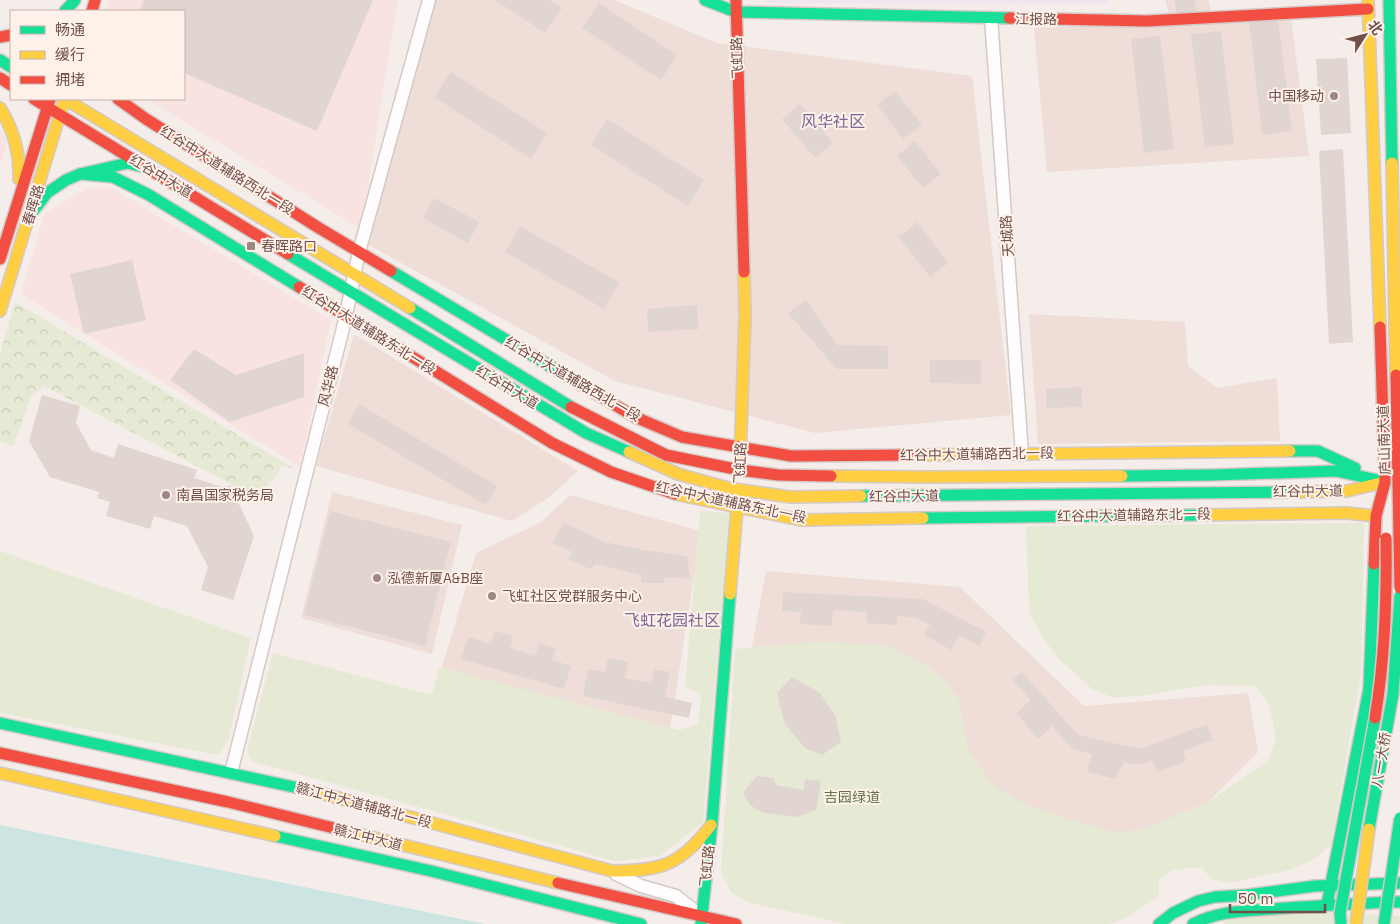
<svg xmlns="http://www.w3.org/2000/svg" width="1400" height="924" viewBox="0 0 1400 924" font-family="'Space Grotesk','Noto Sans SC',sans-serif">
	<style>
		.residential { fill: #eeded7 }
		.commercial { fill: #f8e3e0 }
		.education { fill: #eee6f1 }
		.forest { fill: url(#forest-crowns) }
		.park { fill: #e6ead4 }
		.water { fill: #cce5e2 }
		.building { fill: #e1d5d1 }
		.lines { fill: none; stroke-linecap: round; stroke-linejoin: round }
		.street-casing { stroke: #d4c9c6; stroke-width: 15 }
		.fast-casing { stroke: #d4c9c6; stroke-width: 14 }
		.slow-casing { stroke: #d4c9c6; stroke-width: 14 }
		.jam-casing { stroke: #d4c9c6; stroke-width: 14 }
		.street { stroke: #fefcfc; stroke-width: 12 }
		.fast { stroke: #16e098; stroke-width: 11 }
		.slow { stroke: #ffcf43; stroke-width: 11 }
		.jam { stroke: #f24e42; stroke-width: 11 }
		.fast-bridge-casing { stroke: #d4c8c5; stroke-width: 14; stroke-linecap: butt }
		.slow-bridge-casing { stroke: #d4c8c5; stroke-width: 14; stroke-linecap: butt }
		.jam-bridge-casing { stroke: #d4c8c5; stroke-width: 14; stroke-linecap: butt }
		.fast-bridge { stroke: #16e098; stroke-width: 11 }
		.slow-bridge { stroke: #ffcf43; stroke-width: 11 }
		.jam-bridge { stroke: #f24e42; stroke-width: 11 }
		.poi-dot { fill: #9f8782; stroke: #fef1ea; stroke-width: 2 }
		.labels { text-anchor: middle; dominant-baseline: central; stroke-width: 4; stroke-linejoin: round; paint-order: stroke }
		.street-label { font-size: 14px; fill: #71504b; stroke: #fef1ea }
		.poi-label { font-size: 14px; fill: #71504b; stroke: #fef1ea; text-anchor: start }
		.park-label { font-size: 14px; fill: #5e7644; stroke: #fef1ea }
		.quarter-label { font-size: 16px; fill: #7a6794; stroke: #fef1ea }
	</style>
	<defs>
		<pattern id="forest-crowns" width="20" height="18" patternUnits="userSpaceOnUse" patternTransform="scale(1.25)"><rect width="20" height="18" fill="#e6ead4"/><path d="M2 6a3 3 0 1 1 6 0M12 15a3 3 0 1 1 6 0" fill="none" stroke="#c9cab8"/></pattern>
	</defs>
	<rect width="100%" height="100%" fill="#f5ede9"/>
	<g class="residential">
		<path d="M430,0H614L717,43L972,76L1011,415L815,433L615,381L358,239Z"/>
		<path d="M1165,0H1208L1212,14H1169Z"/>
		<path d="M1291,18L1309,156L1047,172L1034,28Z"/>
		<path d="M1029,314L1185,322L1188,366L1217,388L1277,378L1280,441L1038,444Z"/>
		<path d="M354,334L578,471L548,498L512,521L316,466Z"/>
		<path d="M332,492L462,525L432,654L301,618Z"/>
		<path d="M570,495L701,531L668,742L433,698L476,553L541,522Z"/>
		<path d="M766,571L960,587L1084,706L1248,693L1258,752L1201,809L1115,845L734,743Z"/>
	</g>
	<g class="commercial">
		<path d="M109,0H398L361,229L147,99H184V11H106Z"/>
		<path d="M0,127L7,143L0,165Z"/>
		<path d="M110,187L331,320L300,467L21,294L44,215L85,189Z"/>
	</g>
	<path class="education" d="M766,0H1109V4L766,3Z"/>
	<path class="forest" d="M15,302L295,469L282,466L274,479L260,493H248L44,386L31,397L13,447L0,441V354Z"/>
	<g class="park">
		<path d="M700,511L730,513L703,822L660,856L615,861L251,761L247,749L273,653L432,695L439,667L679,730L698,724L701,694L685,687Z"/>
		<path d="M1364,523L1361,673L1331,845L1316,858L1290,870L1230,883L1212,879L1201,867L1173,870L1159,879V896L1126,918L1110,924H846L751,903L731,893L721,872L735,649L824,641L889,646L921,662L941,677L959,699L968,750L991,783L1027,806L1113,832L1143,830L1211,800L1267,762L1276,738L1269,704L1255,686L1205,685L1147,695L1115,698L1093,690L1057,657L1041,635L1029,612L1026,526Z"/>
		<path d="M0,551L251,638L229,738L219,755L0,713Z"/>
		<path d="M1314,912L1400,916V924H1222L1230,919Z"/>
	</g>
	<path class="water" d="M0,825L485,924H0Z"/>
	<g class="building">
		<path d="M144,0H373L317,131L184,73V11H139Z"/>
		<path d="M495,0H549L562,8L545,33Z"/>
		<path d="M1174,0H1194L1197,13L1178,17Z"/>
		<path d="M599,3L677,55L661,80L582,28Z"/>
		<path d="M1278,18L1292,131L1262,135L1249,21Z"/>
		<path d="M1221,31L1234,144L1205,147L1191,34Z"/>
		<path d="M1160,36L1174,149L1144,153L1131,39Z"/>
		<path d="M1347,58L1351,133L1321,135L1316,59Z"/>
		<path d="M451,72L547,133L531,159L434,97Z"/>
		<path d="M895,91L922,125L903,139L877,105Z"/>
		<path d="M800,104L833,143L815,158L782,119Z"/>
		<path d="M607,119L704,180L688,206L591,145Z"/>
		<path d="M915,141L941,174L923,188L897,156Z"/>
		<path d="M1343,149L1353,342L1329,344L1319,151Z"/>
		<path d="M434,198L479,222L468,243L423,218Z"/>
		<path d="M917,222L948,263L930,277L899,237Z"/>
		<path d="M520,226L619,282L604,309L505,252Z"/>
		<path d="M132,260L146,320L84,334L70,274Z"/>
		<path d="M806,300L837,345L888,346V369H837L788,313Z"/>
		<path d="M697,305L699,329L648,332L647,309Z"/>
		<path d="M194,349L236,375L304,353V397L230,422L170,380Z"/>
		<path d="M930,360H981V384L930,383Z"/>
		<path d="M1082,387V407L1046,408V389Z"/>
		<path d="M42,395L80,406L76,423L91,450L114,458L118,444L197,470L194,478L225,488L230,485L254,536L233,600L201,590L208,567L187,526L154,516L150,529L106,516L110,502L97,498L99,492L50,477L29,441Z"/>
		<path d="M359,404L497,486L486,505L348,424Z"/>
		<path d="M330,511L451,542L425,646L304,615Z"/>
		<path d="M564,523L605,542L643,550L687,556L690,579L665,577L664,583H641V575L596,564L590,569L568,559L572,552L552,543Z"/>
		<path d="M783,592L923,599L986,632L979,646L959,635L951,650L924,635L930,624L916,618L897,616V625L867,623V612L833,610L832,626L800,624L801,612L782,611Z"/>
		<path d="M495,631L513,636L510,648L535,656L539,643L556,648L552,660L571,666L564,689L461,659L468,637L491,644Z"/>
		<path d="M608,658L628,662L625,678L651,683L654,669L670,672L665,697L692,703L689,718L583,696L588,669L605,672Z"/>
		<path d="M1022,672L1078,735L1140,749L1207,724L1213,740L1183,751L1186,761L1157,772L1152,760L1140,765L1124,762L1115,779L1087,772L1092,754L1073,749L1052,726L1038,739L1016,713L1031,700L1013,680Z"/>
		<path d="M792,677L820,693L836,717L841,742L822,755L805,748L785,724L777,693Z"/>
		<path d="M757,776L774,778L776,785L804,790L805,779L821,781L816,810L797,817L761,812L750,805L743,793L748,786Z"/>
	</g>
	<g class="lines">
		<g class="street-casing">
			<g id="street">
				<path d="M991,18L1022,454"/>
				<path d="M231,773L344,324L359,252L429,0"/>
				<path d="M616,874L641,886L676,896L696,912"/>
			</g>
		</g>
		<g class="fast-casing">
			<g id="fast">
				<path d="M705,0L736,12L1009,18"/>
				<path d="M1389,0L1392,163"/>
				<path d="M65,11L75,0"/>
				<path d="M0,60L11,67"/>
				<path d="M80,174L113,177L149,195L299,287"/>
				<path d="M34,210L47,193L66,180L80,174L128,163L143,167"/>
				<path d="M288,254L586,433L629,452"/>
				<path d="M391,271L600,396"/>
				<path d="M410,308L571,407"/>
				<path d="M1290,451H1318L1355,468"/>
				<path d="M1122,476L1213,475L1336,471L1382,481"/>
				<path d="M861,496L1296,492"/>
				<path d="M923,518L1202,515"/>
				<path d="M0,723L312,791"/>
				<path d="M1369,829L1393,694L1400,596"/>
				<path d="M275,836L431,871L641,924"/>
				<path d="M1327,904L1369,689L1374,564"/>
				<path d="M701,924L712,824L730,594"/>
				<path d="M1159,924L1173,913L1198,901L1215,897L1247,895L1315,886L1400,883"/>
				<path d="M1193,924C1218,911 1245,911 1272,909C1315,906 1357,903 1400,902"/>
			</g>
		</g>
		<g class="slow-casing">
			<g id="slow">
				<path d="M1368,0L1380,327"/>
				<path d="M65,99L410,308"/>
				<path d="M0,108C14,130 20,153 19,179"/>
				<path d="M0,311L63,104"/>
				<path d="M629,452L678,474L728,488L790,497L861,496"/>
				<path d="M914,455L1290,451"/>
				<path d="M740,459L745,316L744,272"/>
				<path d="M831,476L928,477L1122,476"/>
				<path d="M1296,492L1347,491L1385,482"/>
				<path d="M675,494L801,520L923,518"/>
				<path d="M1202,515L1346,513L1376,516"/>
				<path d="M730,594L738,496"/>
				<path d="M0,773L275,836"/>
				<path d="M312,791L612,871C661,871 681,865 711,825"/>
				<path d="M350,832L558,883"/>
			</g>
		</g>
		<g class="jam-casing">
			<g id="jam">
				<path d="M736,0L744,272"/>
				<path d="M92,11L95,0"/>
				<path d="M1009,18L1147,21L1368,9"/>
				<path d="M0,37L11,35"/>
				<path d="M0,78L11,85"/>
				<path d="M34,99L288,254"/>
				<path d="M118,99L146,119L319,228L391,271"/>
				<path d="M0,259L50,99"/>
				<path d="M299,287L552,443L611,472L675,494"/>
				<path d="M600,396L635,417L682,437L791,456L914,455"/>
				<path d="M571,407L666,455L740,470L778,475L831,476"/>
				<path d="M1374,564L1376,516L1385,482L1380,327"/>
				<path d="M0,753L228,802L350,832"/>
				<path d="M558,883L736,924"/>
			</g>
		</g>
		<use href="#street" class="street"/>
		<use href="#fast" class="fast"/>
		<use href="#slow" class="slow"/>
		<use href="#jam" class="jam"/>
		<g class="fast-bridge-casing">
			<g id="fast-bridge">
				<path d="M1341,924L1340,913L1375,718"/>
				<path d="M1384,924L1400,818"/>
			</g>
		</g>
		<g class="slow-bridge-casing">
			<g id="slow-bridge">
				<path d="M1392,163L1396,375"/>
				<path d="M1356,924L1369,829"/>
			</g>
		</g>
		<g class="jam-bridge-casing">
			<g id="jam-bridge">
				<path d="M1396,375L1400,588"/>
				<path d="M1375,718C1385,659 1387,598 1386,538"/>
			</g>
		</g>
		<use href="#fast-bridge" class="fast-bridge"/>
		<use href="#slow-bridge" class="slow-bridge"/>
		<use href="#jam-bridge" class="jam-bridge"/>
	</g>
	<g class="poi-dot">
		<circle cx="1334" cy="96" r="5"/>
		<rect x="246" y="241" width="10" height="10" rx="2.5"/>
		<circle cx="166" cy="495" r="5"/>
		<circle cx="377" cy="578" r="5"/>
		<circle cx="492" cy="596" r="5"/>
	</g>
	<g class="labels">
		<g class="street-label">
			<text transform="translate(1036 19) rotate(1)">江报路</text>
			<text transform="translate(737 58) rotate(-92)">飞虹路</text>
			<text transform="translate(227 170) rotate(32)">红谷中大道辅路西北一段</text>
			<text transform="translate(161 176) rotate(31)">红谷中大道</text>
			<text transform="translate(33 205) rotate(-73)">春晖路</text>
			<text transform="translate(1007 236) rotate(-94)">天城路</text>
			<text transform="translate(369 330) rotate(32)">红谷中大道辅路东北一段</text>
			<text transform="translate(573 379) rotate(30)">红谷中大道辅路西北一段</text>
			<text transform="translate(328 386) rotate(-76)">风华路</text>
			<text transform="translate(507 387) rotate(31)">红谷中大道</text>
			<text transform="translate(1384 440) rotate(-92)">庐山南大道</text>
			<text transform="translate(977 454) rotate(-1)">红谷中大道辅路西北一段</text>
			<text transform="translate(740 463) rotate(-87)">飞虹路</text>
			<text transform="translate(1308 491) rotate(-1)">红谷中大道</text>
			<text transform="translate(904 496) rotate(-1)">红谷中大道</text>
			<text transform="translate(731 502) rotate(12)">红谷中大道辅路东北一段</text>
			<text transform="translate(1134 515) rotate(-1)">红谷中大道辅路东北一段</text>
			<text transform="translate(1381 760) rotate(-80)">八一大桥</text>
			<text transform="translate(364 805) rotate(15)">赣江中大道辅路北一段</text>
			<text transform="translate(368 837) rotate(14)">赣江中大道</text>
			<text transform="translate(707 866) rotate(-84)">飞虹路</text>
		</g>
		<g class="poi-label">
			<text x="1324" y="96" text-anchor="end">中国移动</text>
			<text x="261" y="246">春晖路口</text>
			<text x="176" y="495">南昌国家税务局</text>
			<text x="387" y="578">泓德新厦A&amp;B座</text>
			<text x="502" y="596">飞虹社区党群服务中心</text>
		</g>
		<g class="park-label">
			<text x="852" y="797">吉园绿道</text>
		</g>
		<g class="quarter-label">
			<text x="833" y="121">风华社区</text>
			<text x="672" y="620">飞虹花园社区</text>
		</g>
	</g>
	<rect x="10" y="10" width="175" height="90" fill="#fef1ea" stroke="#c6b1aa"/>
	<rect x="20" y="26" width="25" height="8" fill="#16e098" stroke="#c6b1aa"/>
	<text x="55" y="35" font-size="15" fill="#71504b">畅通</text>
	<rect x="20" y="51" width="25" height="8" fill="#ffcf43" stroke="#c6b1aa"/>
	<text x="55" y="60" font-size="15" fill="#71504b">缓行</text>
	<rect x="20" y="76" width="25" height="8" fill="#f24e42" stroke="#c6b1aa"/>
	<text x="55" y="85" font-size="15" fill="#71504b">拥堵</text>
	<g transform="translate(1365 35) rotate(54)" stroke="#fef1ea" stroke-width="4" paint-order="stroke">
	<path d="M0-4L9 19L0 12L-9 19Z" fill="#71504b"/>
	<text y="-8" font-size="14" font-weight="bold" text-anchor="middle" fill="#71504b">北</text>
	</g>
	<path d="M1230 904v8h95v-8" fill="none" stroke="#71504b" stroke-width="2.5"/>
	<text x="1238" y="904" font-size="15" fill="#71504b" stroke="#fef1ea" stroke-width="4" paint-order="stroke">50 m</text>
</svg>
